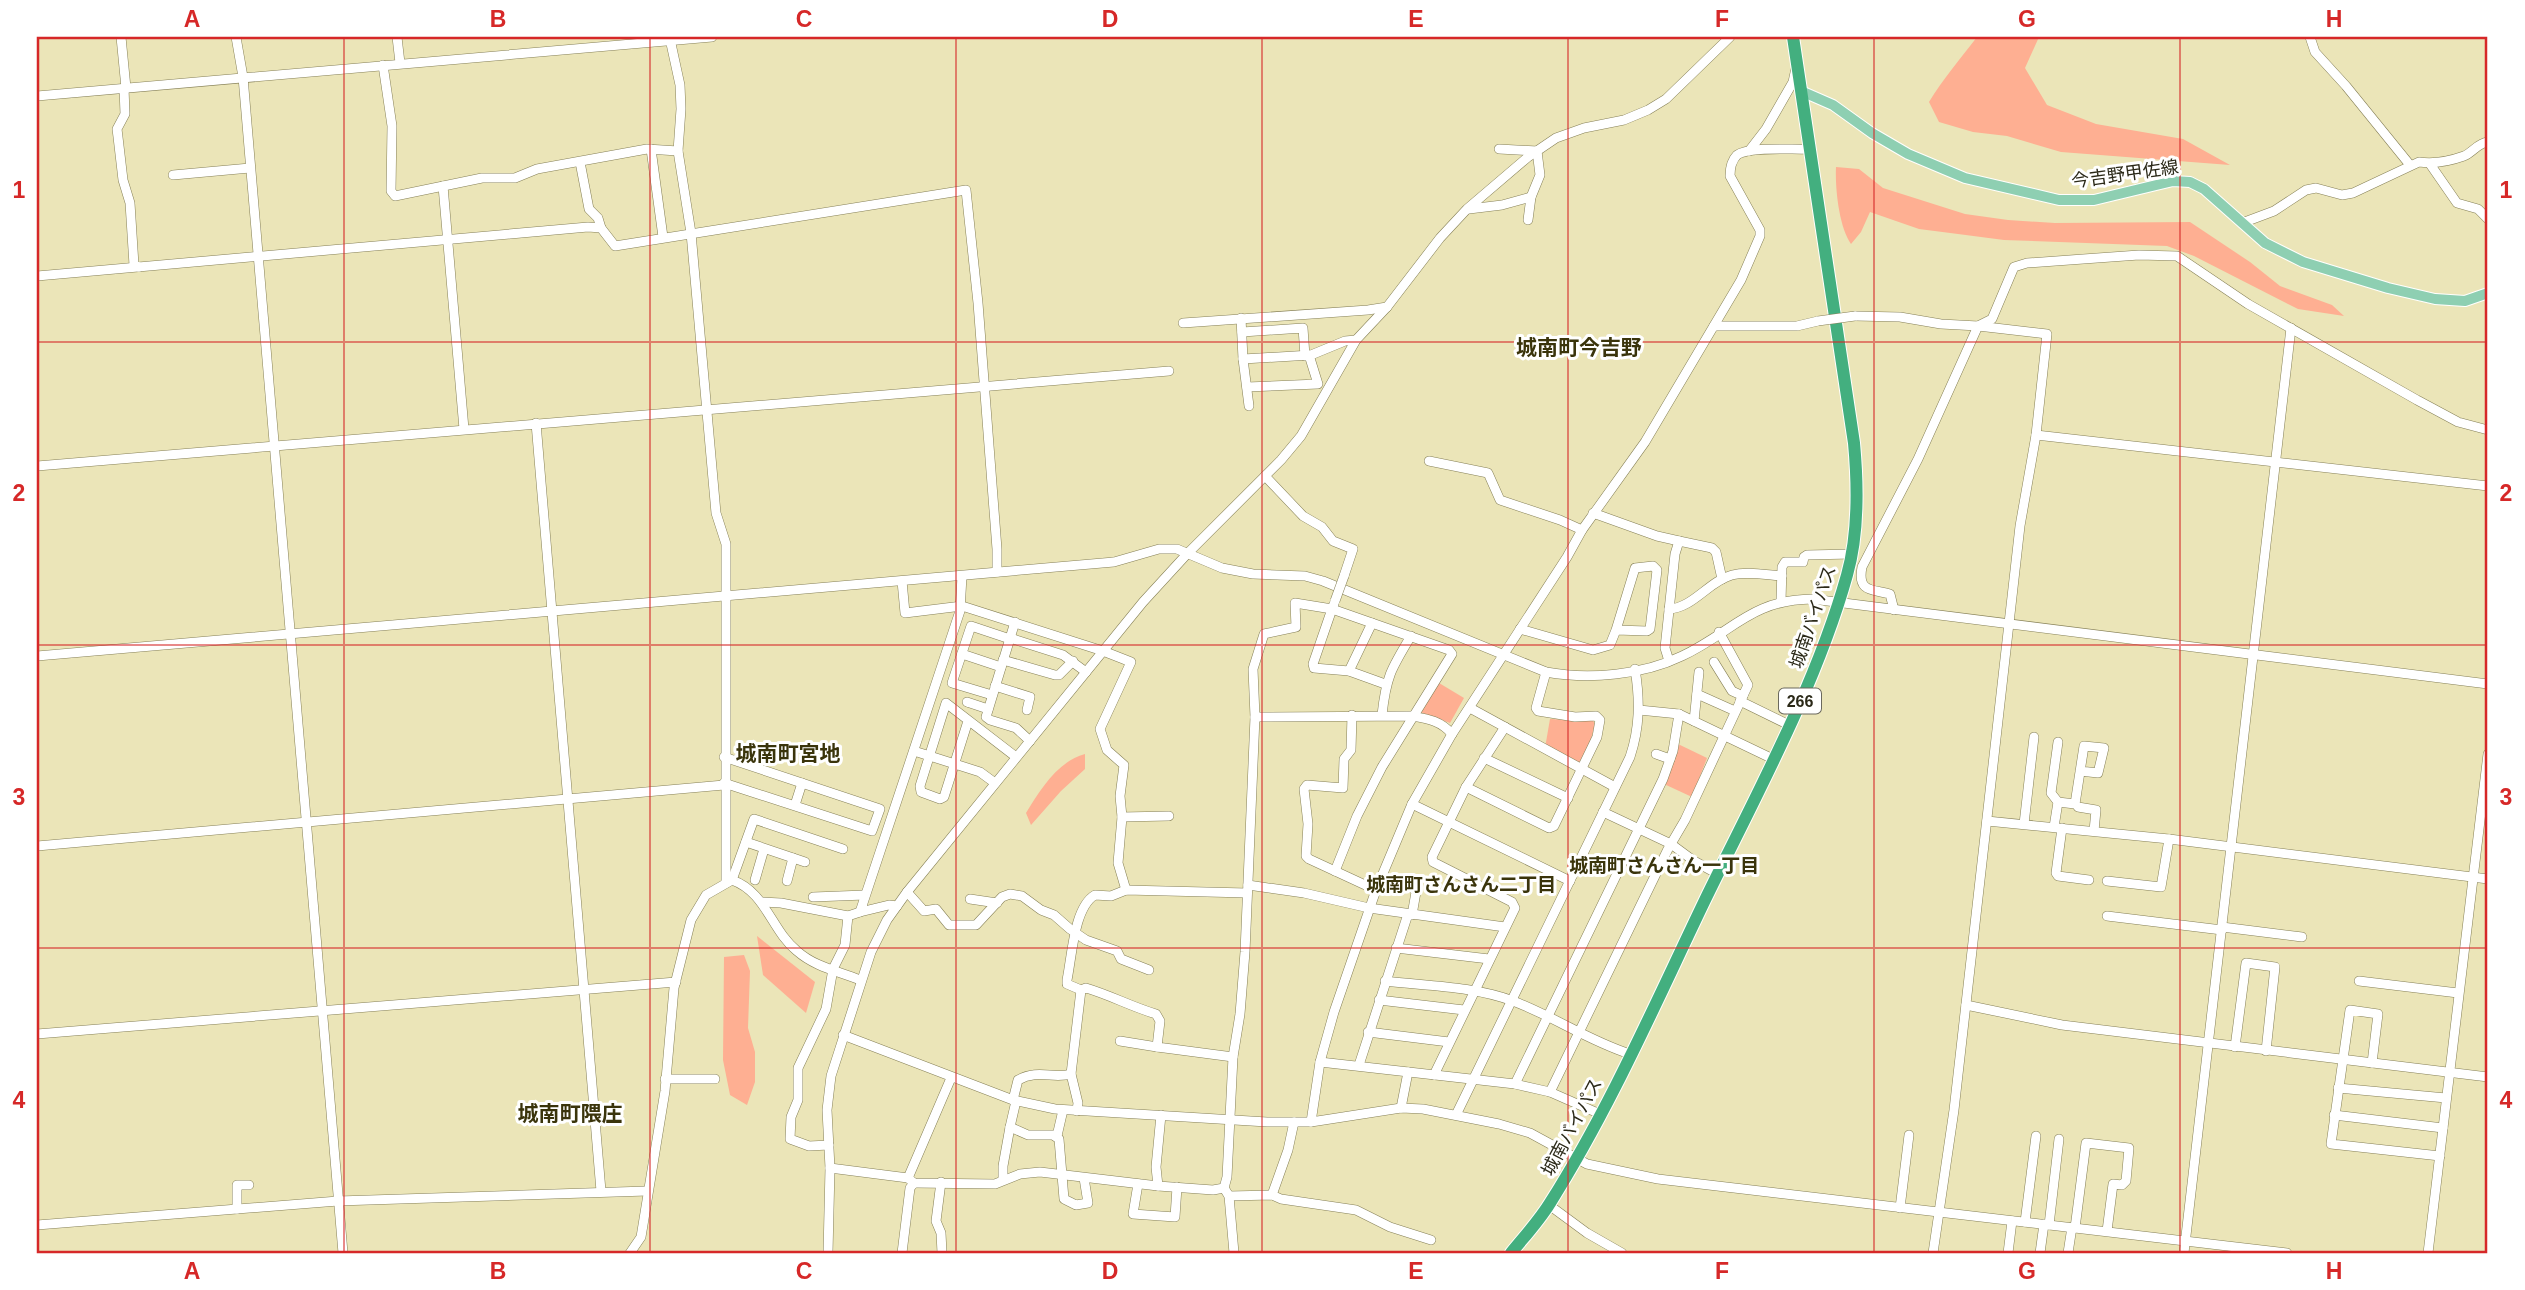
<svg xmlns="http://www.w3.org/2000/svg" width="2525" height="1290" viewBox="0 0 2525 1290" font-family="Helvetica,'Noto Sans JP',sans-serif">
	<style>
		.green { fill: #feaf92 }
		.lines { fill: none; stroke-linecap: round; stroke-linejoin: round }
		.minor-casing { stroke: #868057; stroke-width: 10 }
		.major-casing { stroke: #fff; stroke-width: 12 }
		.highway-casing { stroke: #fff; stroke-width: 14 }
		.minor { stroke: #fff; stroke-width: 9 }
		.major { stroke: #8ecfb2; stroke-width: 10 }
		.highway { stroke: #43af7f; stroke-width: 12 }
		.minor-bridge-casing { stroke: #868057; stroke-width: 10; stroke-linecap: butt }
		.minor-bridge { stroke: #fff; stroke-width: 9 }
		.grid { fill: none; stroke: #d62828; stroke-width: 2; stroke-opacity: 0.55 }
		.labels { text-anchor: middle; dominant-baseline: central; stroke-width: 6; stroke-linejoin: round; paint-order: stroke }
		.shield { fill: #fff; stroke: #6b695d; stroke-width: 2 }
		.shield-label { font-size: 16px; font-weight: bold; fill: #2b2918 }
		.street-label { font-size: 18px; fill: #2b2918; stroke: #fff }
		.neighbourhood-label { font-size: 19px; font-weight: bold; fill: #3a340b; stroke: #fff }
		.quarter-label { font-size: 21px; font-weight: bold; fill: #3a340b; stroke: #fff }
		.neatline { fill: none; stroke: #d62828; stroke-width: 2.5 }
		.grid-label { font-size: 23px; text-anchor: middle; font-weight: bold; fill: #d62828 }
	</style>
	<rect width="100%" height="100%" fill="#ebe5b8"/>
	<g class="green">
		<path d="M1977,37H2039L2025,68L2047,105L2096,124L2183,139L2230,165L2061,152L2007,136L1973,132L1939,122L1929,102C1943,79 1960,59 1977,37Z"/>
		<path d="M1836,167L1859,169L1883,188L1965,214L2008,220L2055,223L2190,222L2250,262L2280,286L2332,305L2344,316L2298,309L2194,256L2167,246L2004,240L1958,234L1919,229L1870,212L1861,232L1851,244C1839,227 1835,188 1836,167Z"/>
		<path d="M1439,683L1464,698L1450,723L1420,712Z"/>
		<path d="M1550,719L1593,721L1595,724L1590,743L1579,763L1545,748Z"/>
		<path d="M1678,744L1707,758L1692,797L1664,784Z"/>
		<path d="M1085,754V769L1061,791L1031,825L1026,813C1040,790 1058,761 1085,754Z"/>
		<path d="M757,936L815,982L806,1013L763,975Z"/>
		<path d="M744,955L750,971L748,1028L755,1052V1082L747,1105L730,1095L723,1060L724,957Z"/>
	</g>
	<g class="lines">
		<g class="minor-casing">
			<g id="minor">
				<path d="M121,37L126,88"/>
				<path d="M236,37L243,77L343,1253"/>
				<path d="M397,37L400,63"/>
				<path d="M2310,37L2315,52L2346,86L2410,165"/>
				<path d="M670,39L680,85L681,109L678,151L691,233L716,513L726,544V883"/>
				<path d="M383,65L392,126L391,191L395,196L482,178H515L537,169L647,149L678,151"/>
				<path d="M124,88L125,114L117,129L118,137L123,180L130,203L134,265L139,267"/>
				<path d="M37,96L712,37"/>
				<path d="M651,149L663,237"/>
				<path d="M1499,149L1537,151L1540,175L1531,197L1528,220"/>
				<path d="M1749,151L1766,129L1793,82L1796,68"/>
				<path d="M580,162L589,209L598,218L601,228"/>
				<path d="M2430,164L2457,203L2478,209L2488,219"/>
				<path d="M173,175L250,168"/>
				<path d="M443,186L464,429"/>
				<path d="M1469,209L1502,205L1531,197"/>
				<path d="M2242,223L2274,211L2306,190L2316,188L2342,195L2353,193L2419,162C2433,164 2450,161 2464,156C2473,152 2478,143 2488,142"/>
				<path d="M37,276L588,227L601,228L615,246L966,190L978,303L997,549V572"/>
				<path d="M1855,316L1900,317L1941,324L1978,326L2047,334L2036,435L2020,526L1954,1110L1933,1253"/>
				<path d="M1241,318L1243,359L1311,355L1345,341L1356,340"/>
				<path d="M1183,323L1368,310L1387,307"/>
				<path d="M1714,326H1797L1818,321"/>
				<path d="M1242,332L1303,328L1305,356"/>
				<path d="M1243,359L1249,406"/>
				<path d="M1247,387L1318,384L1309,355"/>
				<path d="M536,423L601,1191"/>
				<path d="M2036,435L2488,486"/>
				<path d="M1429,461L1488,473L1500,500L1560,520L1582,530"/>
				<path d="M37,466L1169,371"/>
				<path d="M1265,476L1303,516L1322,527L1333,541L1353,549L1344,576"/>
				<path d="M1593,513L1657,536L1679,541"/>
				<path d="M902,581L905,613L962,606L1103,651L1131,662L1100,729L1107,750L1124,765L1120,796L1122,817L1118,863L1126,890"/>
				<path d="M1781,601L1782,567L1785,562H1803L1804,557L1807,555L1852,554"/>
				<path d="M1334,604L1332,609L1295,603L1296,627L1264,634L1253,669L1255,717L1412,716C1429,719 1441,721 1452,734"/>
				<path d="M1669,609C1693,608 1709,581 1732,575C1747,571 1766,575 1782,576"/>
				<path d="M1894,610L1890,594C1873,589 1857,593 1862,567L1918,459L1978,326L1992,319L2014,267L2027,263L2139,255L2177,256L2248,304L2417,400L2458,422L2488,430"/>
				<path d="M1015,622L986,717L990,720L1016,728L1030,741"/>
				<path d="M1520,629L1593,650L1610,645L1616,630L1647,631L1650,629L1657,570L1653,566L1635,568L1616,630"/>
				<path d="M1010,638L1063,655L1086,672"/>
				<path d="M962,654L1001,667"/>
				<path d="M37,656L1114,562L1159,549H1177L1222,568L1253,574L1305,576L1323,581L1546,672C1589,680 1643,675 1682,656C1733,632 1750,600 1812,599L2488,684"/>
				<path d="M1003,660L1055,675H1059L1073,661"/>
				<path d="M1669,661L1665,648L1675,554L1679,541L1712,548L1716,552L1722,579"/>
				<path d="M1714,662L1732,691L1743,696"/>
				<path d="M1349,671L1372,623"/>
				<path d="M995,686L1030,697L1027,710"/>
				<path d="M1697,694L1735,711"/>
				<path d="M992,695L952,683L971,626L1010,639"/>
				<path d="M1740,701L1789,725"/>
				<path d="M967,702L988,709"/>
				<path d="M1470,708L1615,787"/>
				<path d="M1639,710L1679,714L1773,759"/>
				<path d="M1352,715L1351,750L1344,759L1343,788L1307,785L1304,789L1308,824L1306,856L1309,859L1376,890"/>
				<path d="M1382,715C1386,677 1391,669 1411,636"/>
				<path d="M968,721L944,797L940,799L921,792L920,786L946,703L1016,757"/>
				<path d="M1694,721L1699,672"/>
				<path d="M914,751L980,772L995,783"/>
				<path d="M1656,754L1670,759"/>
				<path d="M1484,758L1568,798"/>
				<path d="M724,783L872,831L880,809L724,757"/>
				<path d="M1466,787L1549,828L1554,826L1597,737L1600,720L1596,716L1575,717L1538,711L1536,708L1546,672"/>
				<path d="M2058,802L2075,804L2084,746L2104,748L2098,773L2080,771"/>
				<path d="M1412,804L1570,881"/>
				<path d="M795,805L802,783"/>
				<path d="M2078,807L2096,810L2094,831"/>
				<path d="M1603,812L1671,844L1694,861L1718,874"/>
				<path d="M1122,817L1169,816"/>
				<path d="M1987,821L2169,839L2488,879"/>
				<path d="M2024,824L2034,737"/>
				<path d="M2054,827L2058,802L2051,793L2058,742"/>
				<path d="M2062,828L2056,873L2058,876L2089,880"/>
				<path d="M746,842L805,862"/>
				<path d="M37,846L724,785"/>
				<path d="M1335,871L1357,816L1382,767L1452,654L1449,650L1332,609L1313,664L1314,668L1349,671L1385,684"/>
				<path d="M732,880L754,819L843,849"/>
				<path d="M755,880L764,849"/>
				<path d="M787,881L793,858"/>
				<path d="M1379,881L1412,887L1416,892L1412,915"/>
				<path d="M2107,881L2161,887L2169,839"/>
				<path d="M1248,885L1304,893L1369,908L1505,927"/>
				<path d="M907,892L924,911L936,909L949,925H976L1002,897L1010,894L1022,896L1041,910L1054,915L1070,929L1086,940L1117,951L1121,959L1149,970"/>
				<path d="M813,897L865,895"/>
				<path d="M970,899L997,903"/>
				<path d="M761,902L781,903L848,916"/>
				<path d="M897,906L889,905L860,912L960,611L962,576"/>
				<path d="M2107,916L2222,930"/>
				<path d="M2222,927L2302,937"/>
				<path d="M1396,948L1489,959"/>
				<path d="M1385,981C1426,986 1473,986 1513,1001C1553,1016 1589,1041 1630,1054"/>
				<path d="M2359,981L2458,993"/>
				<path d="M1379,1000L1464,1010"/>
				<path d="M1966,1005L2062,1025L2488,1077"/>
				<path d="M1368,1032L1449,1042"/>
				<path d="M37,1034L676,982"/>
				<path d="M843,1035L1013,1100L1055,1109L1267,1122H1311L1401,1108L1423,1109L1499,1124L1530,1133L1587,1164L1658,1179L2287,1253"/>
				<path d="M1120,1041L1157,1047"/>
				<path d="M2235,1047L2246,963L2275,967L2266,1051"/>
				<path d="M1233,1057L1157,1047L1160,1021L1156,1014C1132,1007 1110,995 1086,988L1081,990L1067,984V980C1072,956 1074,907 1095,895L1111,896L1126,890L1247,893"/>
				<path d="M1320,1062L1515,1084L1550,1092L1600,1114"/>
				<path d="M2372,1063L2378,1014L2350,1010L2331,1144L2440,1156"/>
				<path d="M1359,1065L1408,914"/>
				<path d="M1434,1075L1515,908L1512,902L1433,862L1432,857L1466,787L1505,727"/>
				<path d="M665,1079H715"/>
				<path d="M1515,1084L1663,779L1673,751L1679,714"/>
				<path d="M2338,1088L2446,1098"/>
				<path d="M1550,1092L1668,849L1685,820L1748,685L1719,632"/>
				<path d="M1013,1100L1018,1080C1038,1069 1053,1079 1071,1074"/>
				<path d="M1016,1101L1010,1127L1028,1135H1053L1059,1139L1064,1199L1076,1205L1088,1203L1084,1178"/>
				<path d="M1401,1108L1408,1072"/>
				<path d="M1077,1111L1078,1103L1071,1074L1081,990"/>
				<path d="M1456,1115L1630,757C1640,727 1640,700 1635,669"/>
				<path d="M2334,1115L2443,1128"/>
				<path d="M1311,1122L1320,1062L1334,1012L1376,890L1412,804L1452,734L1567,557L1582,530L1645,442L1741,280L1760,236V230L1730,176C1730,169 1732,160 1737,155C1749,146 1794,150 1810,149"/>
				<path d="M1057,1136L1063,1110"/>
				<path d="M829,1145L809,1146L790,1139L791,1117L798,1100V1068L826,1009L833,969L845,945L848,916L860,912"/>
				<path d="M830,1168L908,1178L914,1183L995,1184L1020,1174L1040,1172L1158,1186L1213,1190L1224,1188"/>
				<path d="M908,1178L951,1078"/>
				<path d="M1003,1180V1166L1010,1127"/>
				<path d="M941,1182L936,1221L941,1233L942,1253"/>
				<path d="M1138,1184L1133,1214L1175,1217L1177,1187"/>
				<path d="M1158,1186L1156,1167L1161,1115"/>
				<path d="M1272,1195L1288,1150L1294,1122"/>
				<path d="M1229,1196L1272,1195L1281,1199L1356,1210L1390,1227L1431,1240"/>
				<path d="M1549,1205L1587,1233L1622,1253"/>
				<path d="M1900,1208L1909,1135"/>
				<path d="M237,1209V1185H249"/>
				<path d="M2025,1222L2036,1136"/>
				<path d="M37,1225L338,1201L647,1191"/>
				<path d="M2049,1225L2059,1139"/>
				<path d="M2075,1228L2086,1143L2129,1148L2126,1181L2122,1185L2113,1184L2107,1231"/>
				<path d="M630,1253L641,1237L665,1091L674,988L691,920L706,895L732,880C766,892 771,930 797,951C815,967 838,971 860,980"/>
				<path d="M828,1253L830,1168L827,1110L831,1076L871,952L887,920L907,892L1143,602L1187,554L1281,460L1301,436L1356,340L1387,307L1440,238L1467,209L1528,157L1556,138L1584,128L1624,120L1648,110L1666,99L1730,37"/>
				<path d="M902,1253L910,1188L914,1183"/>
				<path d="M1234,1253L1229,1196L1224,1188L1227,1177L1233,1057L1240,1014L1245,952L1255,717"/>
				<path d="M2008,1253L2012,1221"/>
				<path d="M2040,1253L2044,1224"/>
				<path d="M2068,1253L2072,1227"/>
				<path d="M2184,1253L2291,328"/>
				<path d="M2428,1253L2488,754"/>
			</g>
		</g>
		<g class="major-casing">
			<path id="major" d="M1801,91L1833,105L1872,133L1908,154L1965,178L2059,200H2094L2173,181L2190,182L2204,189L2265,243L2303,262L2388,288L2435,299L2465,301L2488,293"/>
		</g>
		<g class="highway-casing">
			<path id="highway" d="M1511,1253C1524,1237 1539,1221 1550,1203C1610,1108 1656,1002 1705,900C1755,797 1816,686 1847,575C1859,533 1858,486 1854,443L1793,37"/>
		</g>
		<use href="#minor" class="minor"/>
		<use href="#major" class="major"/>
		<use href="#highway" class="highway"/>
		<g class="minor-bridge-casing">
			<g id="minor-bridge">
				<path d="M1818,321L1855,316"/>
				<path d="M1335,601L1344,576"/>
			</g>
		</g>
		<use href="#minor-bridge" class="minor-bridge"/>
	</g>
	<path class="grid" d="M344,37V1253M650,37V1253M956,37V1253M1262,37V1253M1568,37V1253M1874,37V1253M2180,37V1253M37,342H2488M37,645H2488M37,948H2488"/>
	<g class="labels">
		<rect class="shield" x="1779" y="688.5" width="42" height="25" rx="5"/>
		<g class="shield-label">
			<text x="1800" y="701">266</text>
		</g>
		<g class="street-label">
			<text transform="translate(2125 174) rotate(-8)">今吉野甲佐線</text>
			<text transform="translate(1813 617) rotate(-71)">城南バイパス</text>
			<text transform="translate(1572 1127) rotate(-62)">城南バイパス</text>
		</g>
		<g class="neighbourhood-label">
			<text x="1664" y="865">城南町さんさん一丁目</text>
			<text x="1461" y="884">城南町さんさん二丁目</text>
		</g>
		<g class="quarter-label">
			<text x="1579" y="347">城南町今吉野</text>
			<text x="788" y="753">城南町宮地</text>
			<text x="570" y="1113">城南町隈庄</text>
		</g>
	</g>
	<rect width="2525" height="1290" fill="none" stroke="#ffffff" stroke-width="77"/>
	<rect x="38" y="38" width="2448" height="1214" class="neatline"/>
	<g class="grid-label">
		<text x="192" y="27">A</text>
		<text x="498" y="27">B</text>
		<text x="804" y="27">C</text>
		<text x="1110" y="27">D</text>
		<text x="1416" y="27">E</text>
		<text x="1722" y="27">F</text>
		<text x="2027" y="27">G</text>
		<text x="2334" y="27">H</text>
		<text x="19" y="198">1</text>
		<text x="2506" y="198">1</text>
		<text x="19" y="501">2</text>
		<text x="2506" y="501">2</text>
		<text x="19" y="805">3</text>
		<text x="2506" y="805">3</text>
		<text x="19" y="1108">4</text>
		<text x="2506" y="1108">4</text>
		<text x="192" y="1279">A</text>
		<text x="498" y="1279">B</text>
		<text x="804" y="1279">C</text>
		<text x="1110" y="1279">D</text>
		<text x="1416" y="1279">E</text>
		<text x="1722" y="1279">F</text>
		<text x="2027" y="1279">G</text>
		<text x="2334" y="1279">H</text>
	</g>
</svg>
